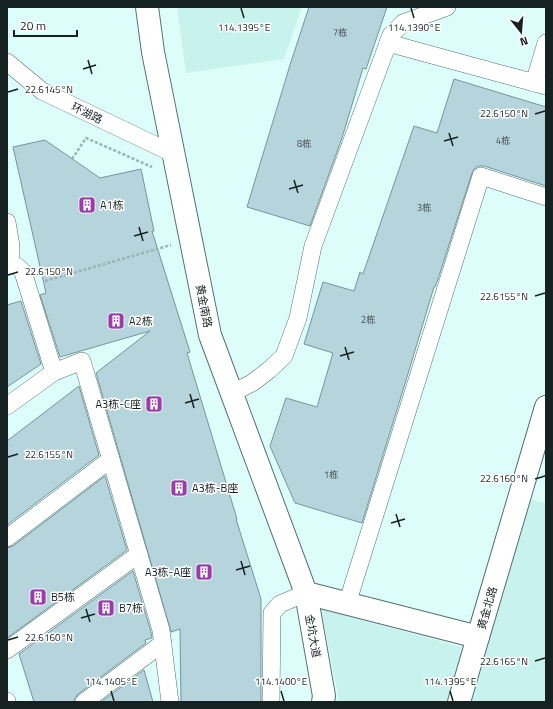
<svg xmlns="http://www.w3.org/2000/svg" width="553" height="709" viewBox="0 0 553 709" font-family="'Titillium Web','Noto Sans SC',sans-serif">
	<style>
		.built { fill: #c7f2ed }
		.building { fill: #b6d4dc; stroke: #77949b }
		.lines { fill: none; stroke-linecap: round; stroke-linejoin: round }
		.street-casing { stroke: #53716e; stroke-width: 18 }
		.secondary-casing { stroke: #53716e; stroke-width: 24 }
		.path { stroke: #9ab4b1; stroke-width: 2.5; stroke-dasharray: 3 2; stroke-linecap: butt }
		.street { stroke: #fff; stroke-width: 17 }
		.secondary { stroke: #fff; stroke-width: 22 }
		.ticks { fill: none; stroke: #162221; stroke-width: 1.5 }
		.labels { text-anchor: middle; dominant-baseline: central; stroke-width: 3; stroke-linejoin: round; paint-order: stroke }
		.number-label { font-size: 9px; fill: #3e4e50 }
		.street-label { font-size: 11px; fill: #162221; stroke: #fff }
		.poi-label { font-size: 11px; fill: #162221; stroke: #fff; text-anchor: start }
		.ticks-label { font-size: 10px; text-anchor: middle; fill: #162221; stroke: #fff; stroke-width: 3; stroke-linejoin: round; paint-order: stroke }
	</style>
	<rect width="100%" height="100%" fill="#dcfdfa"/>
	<g class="built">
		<path d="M177,7H302L284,59L186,73Z"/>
		<path d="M515,496L546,503V702H337L338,695L321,609L465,648Z"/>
	</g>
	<g class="building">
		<path d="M309,7H387L366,69L363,68L342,138L310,226L247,207L290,65Z"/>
		<path d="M454,79L546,107V186L484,166H478L474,169L472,173L438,279L435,287H434L407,377L362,523L295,503L270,446L286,398L317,407L333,353L304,344L323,282L354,291L360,272L363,274L414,126L437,133Z"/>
		<path d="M45,140L100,178L141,169L154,231H152L190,352L187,353L237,519H236L261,599V702H181L180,629L171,632L96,373L150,331L60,357L40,295L46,293L13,147Z"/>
		<path d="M21,301L41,364L7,387V305Z"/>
		<path d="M79,386L99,455L7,525V441Z"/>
		<path d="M105,476L127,550L7,638V548L13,546Z"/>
		<path d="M133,571L151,632L152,638L145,640L146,643L78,694L75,698L74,702H34L19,654Z"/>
		<path d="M144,670L153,702H101Z"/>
	</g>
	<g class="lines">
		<g class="street-casing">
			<g id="street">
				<path d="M388,43L546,86"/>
				<path d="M7,62L42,91L174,154"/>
				<path d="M534,83L546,43"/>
				<path d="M7,222C9,237 15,253 7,266"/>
				<path d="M9,262L18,267L23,272L54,372"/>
				<path d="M232,393L252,383L269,370L284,356L298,318L313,246L391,35L403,23L447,7"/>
				<path d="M7,406L54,372L82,361L161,630L170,702"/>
				<path d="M7,538L111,459"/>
				<path d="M347,604L481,176L546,197"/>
				<path d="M7,650L139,554"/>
				<path d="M7,701V702"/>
				<path d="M84,702L163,643"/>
				<path d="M271,702L272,613L280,604L306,593"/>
			</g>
		</g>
		<g class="secondary-casing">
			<g id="secondary">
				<path d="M147,7L153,52L210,335L306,593L324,696L323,702"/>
				<path d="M306,593L478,637L546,407"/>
				<path d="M459,702L478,637"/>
			</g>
		</g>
		<g class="path">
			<path d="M72,159L86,138L152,167"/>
			<path d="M45,281L171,245"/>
		</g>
		<use href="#street" class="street"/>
		<use href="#secondary" class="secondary"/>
	</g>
	<path class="ticks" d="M241,8L244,18M411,8L414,18M88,60L92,74M83,69L96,65M8,92L18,89M535,114L545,111M449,133L453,146M444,141L458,137M294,180L298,193M289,189L303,185M139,227L143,241M134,236L148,232M8,275L18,272M535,296L545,293M345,347L349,360M340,356L354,352M190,394L194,408M185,403L199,399M8,457L18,454M535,479L545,476M396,514L400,527M391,523L405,519M241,561L245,575M236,570L250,566M86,609L90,622M81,618L95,614M8,640L18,637M535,661L545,658M111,691L114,701M281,691L284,701M450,691L453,701"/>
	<defs>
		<g id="building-square" transform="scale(0.9)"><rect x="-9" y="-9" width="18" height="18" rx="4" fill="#993ea8" stroke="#fff"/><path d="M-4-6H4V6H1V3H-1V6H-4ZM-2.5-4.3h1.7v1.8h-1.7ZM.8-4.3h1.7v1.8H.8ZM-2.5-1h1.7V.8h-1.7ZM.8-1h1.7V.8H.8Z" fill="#fff"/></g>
	</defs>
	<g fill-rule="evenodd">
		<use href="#building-square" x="87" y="205"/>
		<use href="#building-square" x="116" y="321"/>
		<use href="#building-square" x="154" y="404"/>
		<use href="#building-square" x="179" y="488"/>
		<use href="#building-square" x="204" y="572"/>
		<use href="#building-square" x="38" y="597"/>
		<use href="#building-square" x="106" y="608"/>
	</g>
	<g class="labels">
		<g class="number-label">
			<text x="340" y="32">7栋</text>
			<text x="503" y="140">4栋</text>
			<text x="304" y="143">8栋</text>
			<text x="424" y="207">3栋</text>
			<text x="368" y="319">2栋</text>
			<text x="331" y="474">1栋</text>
		</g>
		<g class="street-label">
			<text transform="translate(87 113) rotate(26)">环湖路</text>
			<text transform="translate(204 306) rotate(79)">黄金南路</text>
			<text transform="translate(487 608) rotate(-74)">黄金北路</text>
			<text transform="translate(313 636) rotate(80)">金坑大道</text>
		</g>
		<g class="poi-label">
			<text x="100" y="205">A1栋</text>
			<text x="129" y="321">A2栋</text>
			<text x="141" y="404" text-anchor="end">A3栋-C座</text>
			<text x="192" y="488">A3栋-B座</text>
			<text x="191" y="572" text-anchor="end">A3栋-A座</text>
			<text x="51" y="597">B5栋</text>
			<text x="119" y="608">B7栋</text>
		</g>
	</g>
	<g class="ticks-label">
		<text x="244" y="31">114.1395°E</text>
		<text x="414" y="31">114.1390°E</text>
		<text x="49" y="93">22.6145°N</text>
		<text x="504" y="117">22.6150°N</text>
		<text x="49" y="275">22.6150°N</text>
		<text x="504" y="300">22.6155°N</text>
		<text x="49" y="458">22.6155°N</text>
		<text x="504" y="482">22.6160°N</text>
		<text x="49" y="641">22.6160°N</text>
		<text x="504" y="665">22.6165°N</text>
		<text x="111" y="685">114.1405°E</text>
		<text x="281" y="685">114.1400°E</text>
		<text x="450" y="685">114.1395°E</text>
	</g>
	<rect width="553" height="709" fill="none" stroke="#162221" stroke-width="16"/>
	<g transform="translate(521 32) rotate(163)" stroke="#ffffff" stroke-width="3" paint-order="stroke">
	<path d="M0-3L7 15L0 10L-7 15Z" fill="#162221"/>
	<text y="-6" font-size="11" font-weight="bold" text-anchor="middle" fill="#162221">N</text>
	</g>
	<path d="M14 30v6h63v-6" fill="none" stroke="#162221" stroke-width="2"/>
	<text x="20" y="30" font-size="12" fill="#162221" stroke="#ffffff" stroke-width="3" paint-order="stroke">20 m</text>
</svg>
